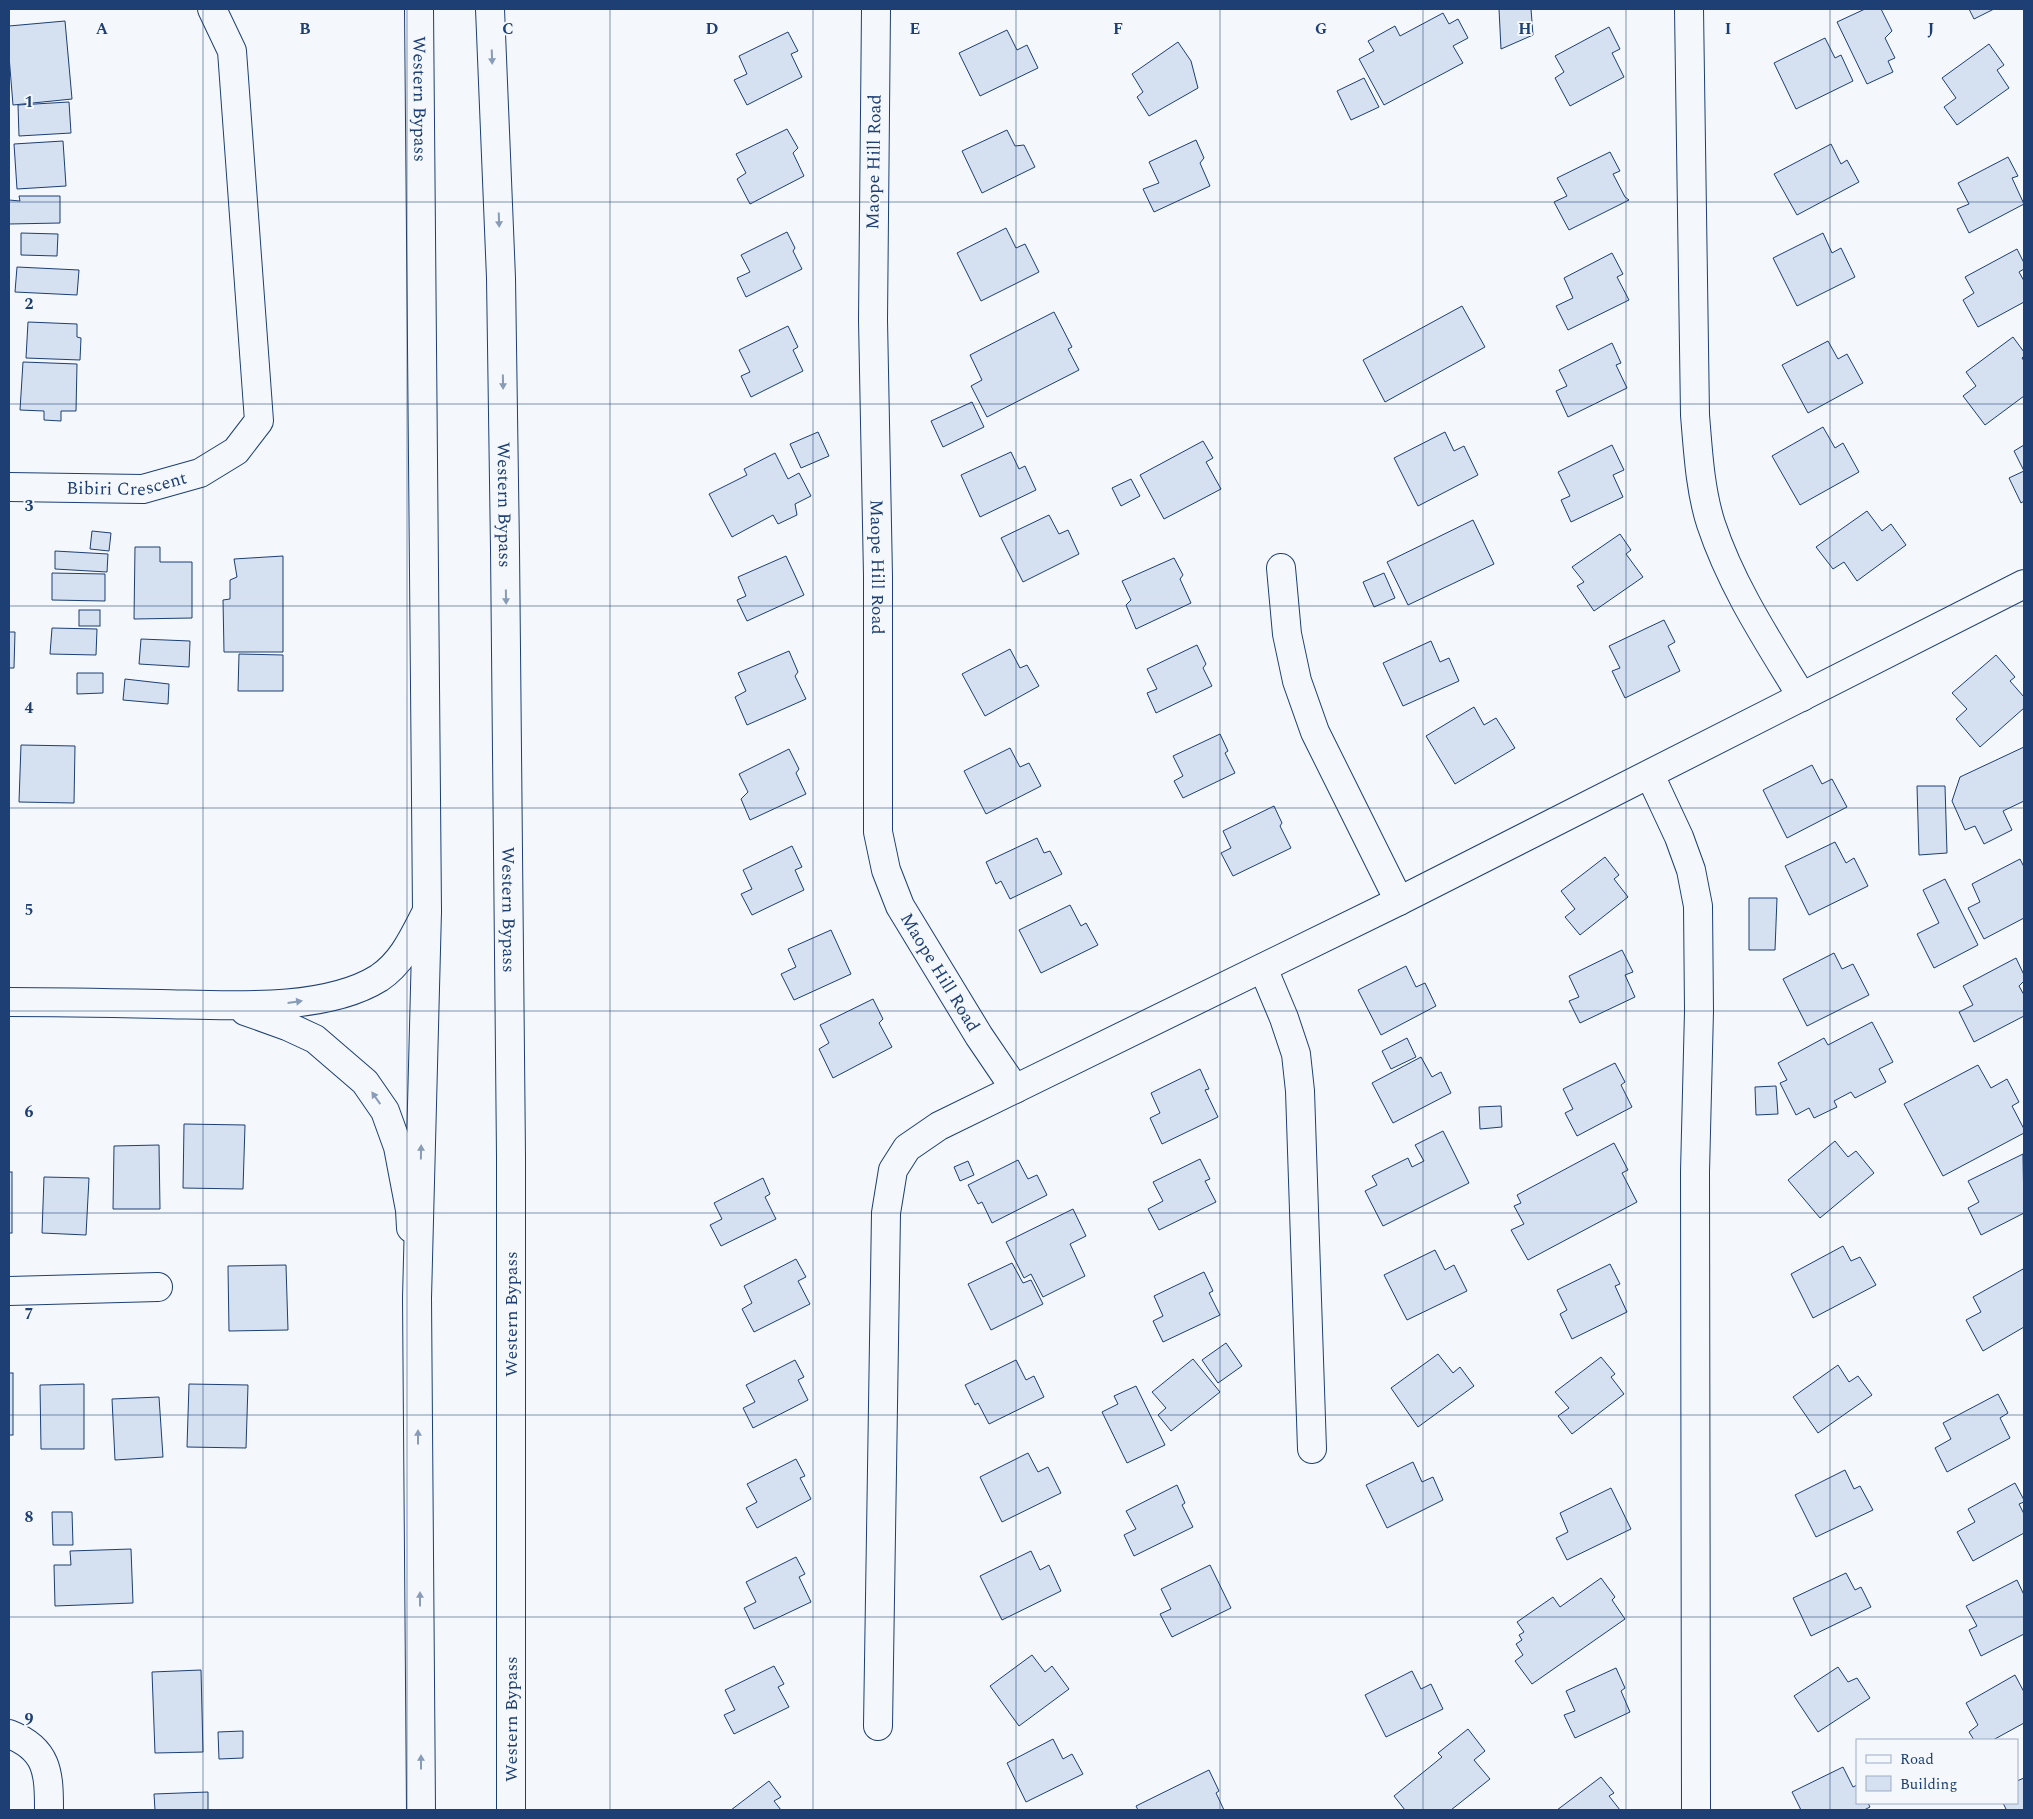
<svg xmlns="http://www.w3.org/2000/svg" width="2033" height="1819" viewBox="0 0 2033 1819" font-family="Spectral,serif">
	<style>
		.building { fill: #d5e0f0; stroke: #1d3f73 }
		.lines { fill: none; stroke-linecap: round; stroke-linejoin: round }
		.minor-casing { stroke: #1d3f73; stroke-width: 30 }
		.highway-casing { stroke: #1d3f73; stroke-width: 30 }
		.minor { stroke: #f4f7fb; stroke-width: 28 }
		.highway { stroke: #f4f7fb; stroke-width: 28 }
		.oneway { fill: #889bb7 }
		.grid { fill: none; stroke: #1d3f73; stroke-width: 1; stroke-opacity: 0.55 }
		.labels { text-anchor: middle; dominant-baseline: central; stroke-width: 4; stroke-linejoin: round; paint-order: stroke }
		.street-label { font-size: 18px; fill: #1d3f73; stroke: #f4f7fb }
		.grid-label { font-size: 16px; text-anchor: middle; font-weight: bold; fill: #1d3f73; stroke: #f4f7fb; stroke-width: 4; stroke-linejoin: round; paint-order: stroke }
	</style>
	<rect width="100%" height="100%" fill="#f4f7fb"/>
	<g class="building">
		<path d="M1499,9H1531L1533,35L1501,49Z"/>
		<path d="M1865,9H1881L1892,31L1885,38L1895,58L1888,61L1893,72L1867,84L1837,22Z"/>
		<path d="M1969,9H1994L1974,19Z"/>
		<path d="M1443,13L1449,24L1458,19L1468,38L1453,46L1463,63L1384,105L1359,59L1374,51L1368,41L1395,26L1400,36Z"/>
		<path d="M65,21L72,99L13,105L9,56V26Z"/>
		<path d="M1609,27L1620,49L1612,53L1624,77L1570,106L1555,78L1564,72L1555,56Z"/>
		<path d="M1007,30L1017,50L1027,45L1038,68L980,96L959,53Z"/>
		<path d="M788,32L798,51L791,54L802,77L747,105L734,80L747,74L739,56Z"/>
		<path d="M1825,38L1835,58L1841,55L1853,81L1796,109L1774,63Z"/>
		<path d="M1178,42L1191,61L1198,88L1149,116L1137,97L1143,92L1132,74Z"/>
		<path d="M1989,44L2004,65L1997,70L2009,88L1957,125L1944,107L1956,98L1942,78Z"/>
		<path d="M1364,78L1379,107L1351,120L1337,91Z"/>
		<path d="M69,102L71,133L19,136L18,105Z"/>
		<path d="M787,129L798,148L793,153L804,176L750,204L737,179L746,173L736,154Z"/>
		<path d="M1007,130L1015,146L1024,145L1035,167L982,193L962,151Z"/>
		<path d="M1196,140L1204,158L1200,163L1210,186L1154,212L1143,189L1159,183L1149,162Z"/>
		<path d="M63,141L66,186L17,189L14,144Z"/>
		<path d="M1831,144L1841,164L1847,160L1859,182L1797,215L1774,174Z"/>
		<path d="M1610,152L1620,171L1613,174L1625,197L1629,200L1569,230L1554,202L1567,196L1557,178Z"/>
		<path d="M2008,157L2018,176L2012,178L2024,204L1969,233L1957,209L1969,204L1958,183Z"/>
		<path d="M19,196H60V223L9,224V200L20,201Z"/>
		<path d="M1006,228L1016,248L1025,244L1039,272L981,301L957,253Z"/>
		<path d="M787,232L795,248L793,251L802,269L746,297L737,278L750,272L741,255Z"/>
		<path d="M21,233L58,234L57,256L21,255Z"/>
		<path d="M1823,233L1832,253L1841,248L1855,277L1797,306L1773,258Z"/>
		<path d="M2017,249L2024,263V269L2019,272L2024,281V302L1978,327L1963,300L1974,293L1965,277Z"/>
		<path d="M1612,253L1623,274L1617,277L1629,300L1568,330L1556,306L1573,298L1564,278Z"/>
		<path d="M17,267L79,270L77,295L15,292Z"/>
		<path d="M1462,306L1485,347L1385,402L1363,360Z"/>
		<path d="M1054,312L1072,347L1068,349L1079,370L987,417L971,386L982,380L970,355Z"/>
		<path d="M28,322L77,324V337L81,338L80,360L26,358Z"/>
		<path d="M788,326L798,347L793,350L803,371L751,397L741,376L750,372L739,350Z"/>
		<path d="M2013,337L2024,352V356L2022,358L2024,361V396L1985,425L1963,396L1976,386L1966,372Z"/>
		<path d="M1828,341L1838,359L1847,354L1863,383L1808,413L1782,365Z"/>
		<path d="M1612,343L1621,363L1616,365L1627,388L1568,417L1556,391L1567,386L1559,370Z"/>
		<path d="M23,362L77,364L76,411H61V421L44,420V411L20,410Z"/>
		<path d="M972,402L984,427L943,447L931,421Z"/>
		<path d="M1823,427L1835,448L1843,443L1859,472L1800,505L1772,456Z"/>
		<path d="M818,432L829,456L801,468L790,444Z"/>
		<path d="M1445,432L1454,451L1464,446L1478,475L1418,506L1394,458Z"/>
		<path d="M1203,441L1213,458L1206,462L1221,489L1164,519L1140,475Z"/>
		<path d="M1612,445L1624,470L1613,475L1623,497L1571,522L1561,500L1570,496L1558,472Z"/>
		<path d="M2024,445V501L2021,503L2009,478L2024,471L2014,451Z"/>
		<path d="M1011,452L1019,469L1025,466L1036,490L980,517L961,475Z"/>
		<path d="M775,453L788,479L799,473L811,496L795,504L797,515L778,524L773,515L732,537L709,494L747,475L744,469Z"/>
		<path d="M1131,479L1140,496L1121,506L1112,488Z"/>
		<path d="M1867,511L1882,531L1891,524L1906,545L1857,581L1844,562L1833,569L1816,547Z"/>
		<path d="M1049,515L1059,534L1068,530L1079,554L1023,582L1001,538Z"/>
		<path d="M1473,520L1494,564L1408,605L1387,562Z"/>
		<path d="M92,531L111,533L109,551L90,549Z"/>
		<path d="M1620,534L1631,550L1626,554L1643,577L1594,611L1577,586L1584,582L1572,567Z"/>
		<path d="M135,547H160V562H192V618L134,619Z"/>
		<path d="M55,551L108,554L107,572L55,569Z"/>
		<path d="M283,556V652H224L223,600L230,599V580L237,577L234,559Z"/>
		<path d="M786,556L804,595L747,621L737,600L746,596L738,577Z"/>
		<path d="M1174,558L1183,575L1180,579L1191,603L1136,629L1126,605L1131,600L1122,581Z"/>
		<path d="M52,573L105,574V601L52,600Z"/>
		<path d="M1384,573L1395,598L1374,607L1363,582Z"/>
		<rect x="79" y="610" width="21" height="16"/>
		<path d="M1664,620L1675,642L1668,646L1680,671L1625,698L1612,671L1620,668L1609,646Z"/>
		<path d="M52,628L97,629L96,655L50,654Z"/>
		<path d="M9,632H15L14,668H9Z"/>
		<path d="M141,639L190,641L189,667L139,664Z"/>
		<path d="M1431,641L1440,662L1449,658L1459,681L1403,706L1383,663Z"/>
		<path d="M1197,645L1206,664L1203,668L1212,686L1156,713L1147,693L1157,689L1147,669Z"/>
		<path d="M1010,649L1020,668L1027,665L1039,686L985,716L962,674Z"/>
		<path d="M789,651L798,672L795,676L806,699L747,725L735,697L746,691L738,673Z"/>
		<path d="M239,654L283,655V691H238Z"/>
		<path d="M1996,655L2015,677L2010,681L2024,697V708L1980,747L1956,719L1967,709L1952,693Z"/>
		<path d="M77,673H103V693L77,694Z"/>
		<path d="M125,679L169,684L168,704L123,700Z"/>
		<path d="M1474,707L1484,725L1496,718L1515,748L1455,784L1426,736Z"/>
		<path d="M1220,734L1228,751L1225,753L1235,773L1183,798L1174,781L1183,776L1173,756Z"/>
		<path d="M21,745L75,746L74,803L19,802Z"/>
		<path d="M2024,747V801L2003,811L2012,830L1984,844L1975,826L1965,830L1952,801L1960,777Z"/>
		<path d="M1010,748L1020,767L1029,763L1041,786L986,814L964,771Z"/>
		<path d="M789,749L799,769L796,773L806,794L750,820L741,799L748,792L739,774Z"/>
		<path d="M1812,765L1822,784L1832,779L1847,807L1787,838L1763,790Z"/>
		<path d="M1917,786H1945L1947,853L1919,855Z"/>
		<path d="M1274,806L1282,823L1280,826L1291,848L1233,876L1221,853L1231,848L1223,831Z"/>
		<path d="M1037,838L1044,853L1050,851L1062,874L1010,899L1001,881L996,884L986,862Z"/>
		<path d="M1835,842L1846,863L1854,858L1868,886L1809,915L1785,866Z"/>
		<path d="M792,846L802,867L795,870L804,890L752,915L741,894L752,889L743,870Z"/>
		<path d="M1605,857L1619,875L1614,879L1628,897L1580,935L1565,917L1575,909L1561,891Z"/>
		<path d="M2020,859L2024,867V918L1984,939L1968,908L1980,902L1972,884Z"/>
		<path d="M1945,879L1978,945L1934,968L1917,934L1939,923L1923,890Z"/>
		<path d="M1749,898H1777L1775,950H1749Z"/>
		<path d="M1070,905L1081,926L1086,923L1098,945L1041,973L1019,930Z"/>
		<path d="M831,930L851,974L794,1000L781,974L796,967L788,949Z"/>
		<path d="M1622,950L1633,972L1625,975L1635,997L1580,1023L1569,1001L1579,997L1569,976Z"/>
		<path d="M1834,953L1842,969L1853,964L1869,995L1807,1026L1783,979Z"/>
		<path d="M2016,958L2024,975V981L2019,986L2024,995V1016L1974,1042L1959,1012L1973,1005L1963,986Z"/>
		<path d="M1406,966L1416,987L1425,983L1436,1006L1381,1035L1358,990Z"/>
		<path d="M873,999L883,1019L879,1023L892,1047L833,1078L819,1049L829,1043L820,1025Z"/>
		<path d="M1872,1022L1893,1062L1879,1069L1886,1082L1855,1098L1851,1092L1834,1101L1837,1107L1814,1118L1809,1108L1796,1115L1780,1083L1787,1080L1778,1063L1824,1038L1828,1045Z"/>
		<path d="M1407,1038L1416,1057L1391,1069L1382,1051Z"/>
		<path d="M1421,1057L1432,1077L1441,1072L1451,1093L1393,1123L1372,1083Z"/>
		<path d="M1615,1063L1625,1082L1621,1085L1632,1107L1577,1136L1565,1113L1573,1109L1563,1089Z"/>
		<path d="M1978,1065L1991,1088L2007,1079L2019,1102L2012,1106L2024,1129V1133L1943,1176L1904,1104Z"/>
		<path d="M1200,1069L1209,1089L1205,1090L1218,1117L1162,1144L1150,1118L1160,1113L1151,1093Z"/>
		<path d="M1776,1086L1778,1114L1756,1115L1755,1087Z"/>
		<path d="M1501,1106L1502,1127L1480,1129L1479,1107Z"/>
		<path d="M184,1124L245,1125L243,1189L183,1188Z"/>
		<path d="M1443,1131L1469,1183L1383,1226L1365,1191L1377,1185L1372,1176L1408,1158L1412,1167L1424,1161L1415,1145Z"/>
		<path d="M1835,1141L1848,1157L1856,1151L1874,1173L1820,1218L1788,1180Z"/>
		<path d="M1614,1143L1628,1170L1622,1173L1637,1202L1528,1260L1511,1230L1524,1224L1514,1206L1521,1203L1517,1195Z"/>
		<path d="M159,1145L160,1209H113L114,1146Z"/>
		<path d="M2023,1154L2024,1213L1981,1235L1968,1208L1979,1202L1968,1181Z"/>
		<path d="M1200,1159L1210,1179L1205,1181L1216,1202L1159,1230L1148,1209L1163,1201L1153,1182Z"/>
		<path d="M1018,1160L1028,1179L1037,1175L1047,1195L992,1223L982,1202L978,1204L968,1185Z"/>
		<path d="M968,1161L974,1175L960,1181L954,1167Z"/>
		<rect x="9" y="1172" width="3" height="61"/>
		<path d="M44,1177L89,1178L86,1235L42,1233Z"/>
		<path d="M763,1178L770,1194L765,1197L776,1219L721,1246L710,1225L722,1219L714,1203Z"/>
		<path d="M1073,1209L1086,1236L1070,1244L1085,1276L1043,1297L1031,1274L1024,1278L1006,1242Z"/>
		<path d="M1843,1246L1851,1261L1860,1257L1876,1285L1813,1318L1791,1274Z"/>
		<path d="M1435,1250L1445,1270L1454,1265L1467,1291L1407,1320L1384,1275Z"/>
		<path d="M796,1259L806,1277L798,1281L810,1304L754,1332L742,1309L752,1303L744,1286Z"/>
		<path d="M1012,1263L1023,1283L1031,1280L1043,1304L991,1330L968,1284Z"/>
		<path d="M1610,1264L1620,1284L1615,1286L1627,1312L1572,1339L1560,1314L1567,1310L1557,1290Z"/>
		<path d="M286,1265L288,1330L229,1331L228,1266Z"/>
		<path d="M2023,1269L2024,1271V1327L1983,1351L1966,1320L1981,1312L1973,1297Z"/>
		<path d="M1204,1272L1213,1291L1209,1293L1220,1315L1163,1342L1153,1321L1163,1316L1154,1296Z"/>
		<path d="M1226,1343L1242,1366L1218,1383L1202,1360Z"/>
		<path d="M1438,1354L1453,1373L1460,1367L1474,1386L1418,1427L1391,1388Z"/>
		<path d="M1601,1357L1615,1374L1611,1377L1624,1394L1572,1434L1558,1416L1569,1408L1555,1392Z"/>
		<path d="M1193,1359L1220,1392L1171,1431L1158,1415L1166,1408L1152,1392Z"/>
		<path d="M795,1360L804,1377L798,1380L808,1400L753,1428L743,1408L755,1402L746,1385Z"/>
		<path d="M1016,1360L1026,1380L1034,1376L1044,1397L989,1424L978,1403L975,1405L965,1385Z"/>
		<path d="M1838,1365L1849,1382L1858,1376L1872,1395L1818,1433L1793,1397Z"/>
		<rect x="9" y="1373" width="4" height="62"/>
		<path d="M84,1384V1449H41L40,1385Z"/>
		<path d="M189,1384L248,1385L246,1448L187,1447Z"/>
		<path d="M1136,1386L1165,1445L1127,1463L1102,1412L1118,1404L1114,1396Z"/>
		<path d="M1998,1394L2008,1413L2000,1418L2010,1438L1947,1472L1935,1448L1951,1439L1943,1423Z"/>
		<path d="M159,1397L163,1457L115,1460L112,1399Z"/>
		<path d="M1028,1453L1038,1472L1048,1467L1061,1493L1002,1522L980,1477Z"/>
		<path d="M796,1459L805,1476L800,1478L811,1499L757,1528L746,1508L757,1502L747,1484Z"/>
		<path d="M1413,1462L1422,1482L1433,1477L1443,1500L1387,1528L1366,1485Z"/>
		<path d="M1845,1470L1854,1489L1860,1486L1873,1510L1816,1537L1795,1495Z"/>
		<path d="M2015,1483L2024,1500V1502L2019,1504L2024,1514V1533L1973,1561L1957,1532L1975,1522L1968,1509Z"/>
		<path d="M1177,1485L1185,1503L1182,1505L1193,1527L1134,1556L1124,1535L1136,1529L1126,1511Z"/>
		<path d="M1611,1488L1631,1529L1567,1560L1556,1538L1568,1532L1560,1513Z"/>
		<path d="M52,1512H72L73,1545H53Z"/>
		<path d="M131,1549L133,1603L55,1606L54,1565H71L70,1551Z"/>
		<path d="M1031,1551L1040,1570L1049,1565L1061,1591L1002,1620L980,1576Z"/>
		<path d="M796,1557L805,1574L799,1577L811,1602L754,1629L744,1608L756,1602L746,1582Z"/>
		<path d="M1210,1565L1231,1608L1172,1637L1160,1614L1171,1609L1161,1589Z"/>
		<path d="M1846,1573L1855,1590L1861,1587L1871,1607L1811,1636L1793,1598Z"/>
		<path d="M1601,1578L1615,1597L1612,1600L1625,1619L1532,1684L1515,1661L1523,1655L1516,1644L1522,1640L1519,1635L1524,1632L1517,1622L1553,1597L1560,1607Z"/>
		<path d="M2017,1580L2024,1595V1634L1981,1656L1969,1630L1977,1626L1966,1606Z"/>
		<path d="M1032,1655L1045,1672L1052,1666L1069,1689L1019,1726L990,1686Z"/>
		<path d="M774,1666L784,1684L778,1687L789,1707L734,1734L724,1715L735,1710L725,1690Z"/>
		<path d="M1838,1667L1848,1682L1857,1678L1870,1698L1818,1732L1794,1696Z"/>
		<path d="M1616,1668L1625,1688L1621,1691L1630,1712L1575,1738L1564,1715L1575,1711L1566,1691Z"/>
		<path d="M201,1670L203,1752L155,1753L152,1672Z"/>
		<path d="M1412,1671L1421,1689L1431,1684L1443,1709L1386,1737L1365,1695Z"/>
		<path d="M2015,1675L2024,1692V1723L1993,1740H1974L1969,1732L1978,1725L1966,1703Z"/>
		<path d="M1468,1729L1485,1751L1474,1760L1490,1779L1451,1810H1405L1394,1796L1442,1757L1438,1753Z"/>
		<path d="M243,1731V1758L219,1759L218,1732Z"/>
		<path d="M1053,1739L1063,1759L1072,1754L1083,1774L1026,1802L1007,1763Z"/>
		<path d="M1843,1767L1853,1787L1857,1785V1803H1868L1870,1807L1864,1810H1801L1792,1792Z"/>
		<path d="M1209,1770L1219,1791L1216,1793L1224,1810H1138L1136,1806Z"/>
		<path d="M1601,1777L1614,1793L1609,1796L1620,1810H1557Z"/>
		<path d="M2024,1778V1810H2003L2006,1809L2003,1803H2017V1781Z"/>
		<path d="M769,1781L781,1797L774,1801L781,1810H731Z"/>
		<path d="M208,1792V1810H155L154,1794Z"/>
	</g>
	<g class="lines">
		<g class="minor-casing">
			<g id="minor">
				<path id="s1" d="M876,9L873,320L878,576V832L886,870L900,906L979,1036L1015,1089"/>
				<path d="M1689,9L1695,415C1698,451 1700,490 1711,524C1732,587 1768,641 1802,697"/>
				<path id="s2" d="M9,487L143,489L200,473L236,451L259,421L232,51L212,9"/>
				<path d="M1281,568L1287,634L1297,681L1315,732L1399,901"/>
				<path d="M1650,775L1679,837L1691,870L1698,906L1699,1011L1695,1172L1696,1810"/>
				<path d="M1263,968L1284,1018L1296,1054L1300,1091L1312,1449"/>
				<path d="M9,1002C59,1002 110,1003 160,1004C224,1005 323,1013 379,978C403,962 414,936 427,911"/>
				<path d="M245,1011L287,1026L315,1039L365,1082L385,1111L398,1147L410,1210L411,1228"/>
				<path d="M9,1291L158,1287"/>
				<path d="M878,1726L886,1213L893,1170L907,1148L939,1126L1399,901L2024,584"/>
				<path d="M9,1734C48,1749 49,1773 49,1810"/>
			</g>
		</g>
		<g class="highway-casing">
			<g id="highway">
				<path id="s3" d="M419,9L427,911L417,1298L421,1810"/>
				<path id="s4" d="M490,9L501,278L505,549L511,1156V1810"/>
			</g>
		</g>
		<use href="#minor" class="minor"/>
		<use href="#highway" class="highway"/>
	</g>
	<defs><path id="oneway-solid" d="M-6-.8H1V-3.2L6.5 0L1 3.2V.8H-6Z" transform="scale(1.25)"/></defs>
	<g class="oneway">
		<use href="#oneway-solid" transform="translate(492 57) rotate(88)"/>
		<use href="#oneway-solid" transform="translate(499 220) rotate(88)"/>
		<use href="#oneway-solid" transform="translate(503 382) rotate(89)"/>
		<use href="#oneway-solid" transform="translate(506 597) rotate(89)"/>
		<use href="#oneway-solid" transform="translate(295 1002) rotate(-8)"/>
		<use href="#oneway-solid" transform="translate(376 1098) rotate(-125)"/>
		<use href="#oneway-solid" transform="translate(421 1152) rotate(-89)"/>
		<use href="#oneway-solid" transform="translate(418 1437) rotate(-90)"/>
		<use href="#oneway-solid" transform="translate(420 1599) rotate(-90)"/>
		<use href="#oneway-solid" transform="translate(421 1762) rotate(-90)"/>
	</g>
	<path class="grid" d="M203,9V1810M407,9V1810M610,9V1810M813,9V1810M1016,9V1810M1220,9V1810M1423,9V1810M1626,9V1810M1830,9V1810M9,202H2024M9,404H2024M9,606H2024M9,808H2024M9,1011H2024M9,1213H2024M9,1415H2024M9,1617H2024"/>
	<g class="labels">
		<g class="street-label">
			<text stroke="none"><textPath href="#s3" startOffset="90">Western Bypass</textPath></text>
			<text transform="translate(874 162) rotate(-89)">Maope Hill Road</text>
			<text stroke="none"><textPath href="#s2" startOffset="118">Bibiri Crescent</textPath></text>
			<text stroke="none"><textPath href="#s4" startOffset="496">Western Bypass</textPath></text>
			<text stroke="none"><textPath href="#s1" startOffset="558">Maope Hill Road</textPath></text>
			<text stroke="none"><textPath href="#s4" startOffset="901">Western Bypass</textPath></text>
			<text stroke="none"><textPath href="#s1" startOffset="978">Maope Hill Road</textPath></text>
			<text transform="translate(511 1314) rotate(-90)">Western Bypass</text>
			<text transform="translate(511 1719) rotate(-90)">Western Bypass</text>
		</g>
	</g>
	<g class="grid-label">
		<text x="102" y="34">A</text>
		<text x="305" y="34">B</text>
		<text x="508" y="34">C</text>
		<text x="712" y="34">D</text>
		<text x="915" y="34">E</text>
		<text x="1118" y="34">F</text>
		<text x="1321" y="34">G</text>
		<text x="1525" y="34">H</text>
		<text x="1728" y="34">I</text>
		<text x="1931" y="34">J</text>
		<text x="29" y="107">1</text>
		<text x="29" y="309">2</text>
		<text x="29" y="511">3</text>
		<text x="29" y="713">4</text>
		<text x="29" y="915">5</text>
		<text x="29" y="1117">6</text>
		<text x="29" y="1319">7</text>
		<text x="29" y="1522">8</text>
		<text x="29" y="1724">9</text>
	</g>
	<rect width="2033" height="1819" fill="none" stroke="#1d3f73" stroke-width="20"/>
	<rect x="1856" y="1739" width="162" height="65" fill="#f4f7fb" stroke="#9eadc5"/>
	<rect x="1866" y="1755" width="25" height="8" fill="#f4f7fb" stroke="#9eadc5"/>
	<text x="1900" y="1764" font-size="15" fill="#1d3f73">Road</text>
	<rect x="1866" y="1776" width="25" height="15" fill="#d5e0f0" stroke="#9eadc5"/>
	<text x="1900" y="1789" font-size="15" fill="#1d3f73">Building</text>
</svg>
